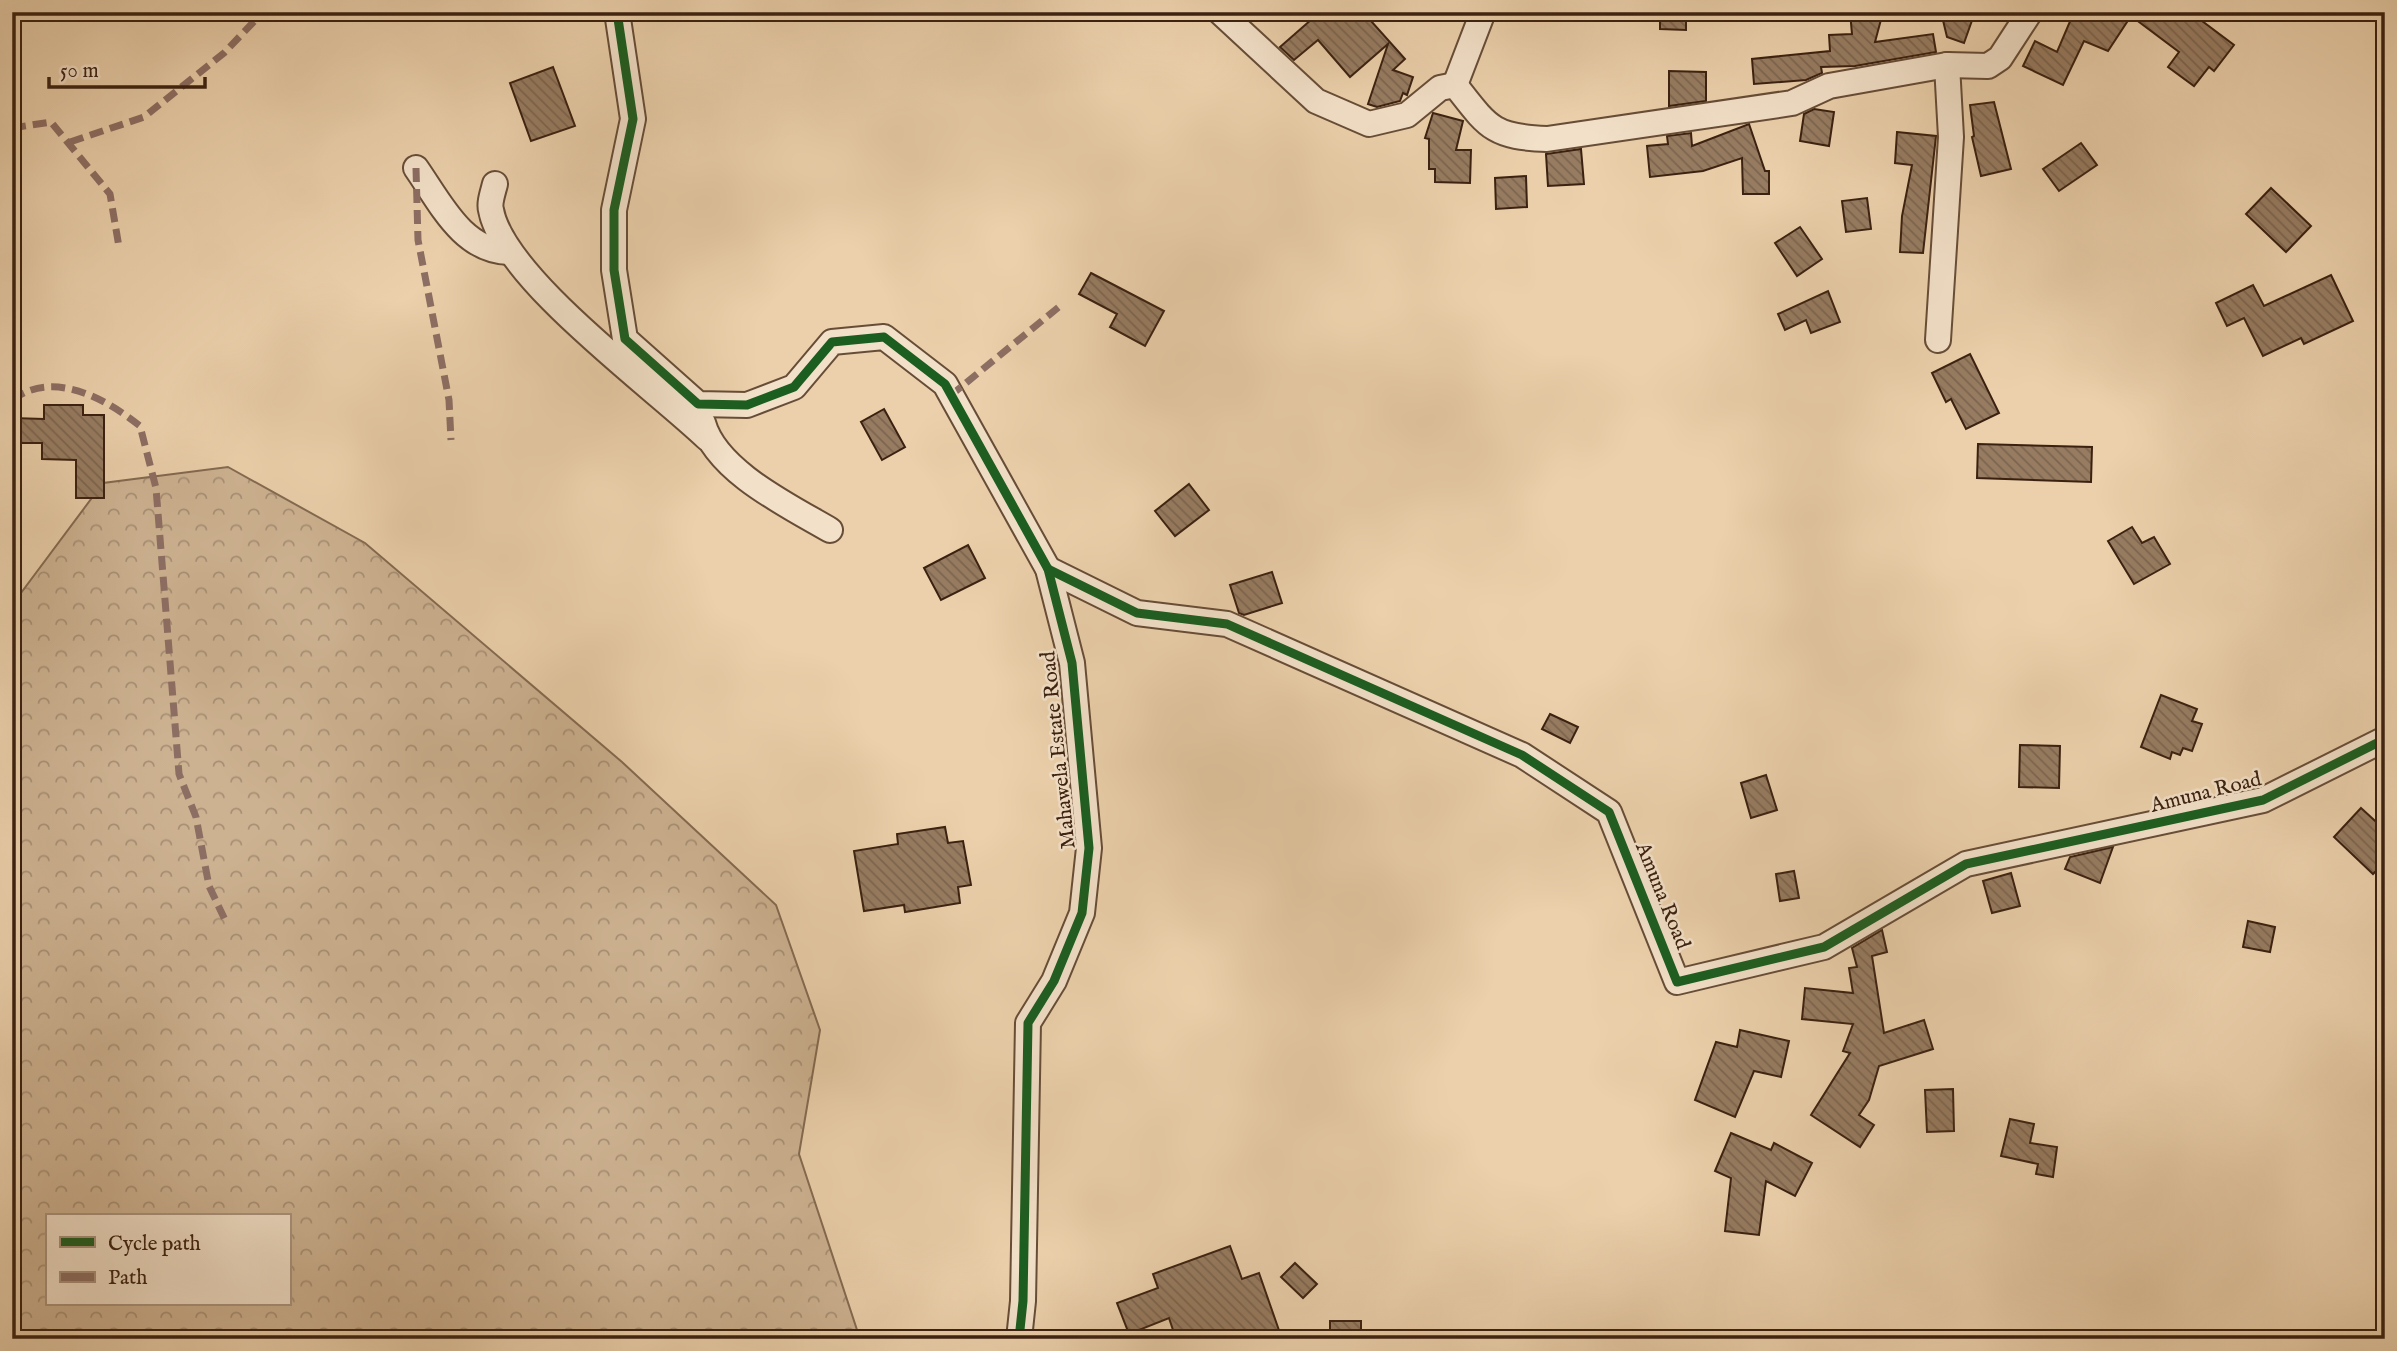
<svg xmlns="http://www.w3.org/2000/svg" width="2397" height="1351" viewBox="0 0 2397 1351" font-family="'IM FELL English',serif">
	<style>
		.forest { fill: url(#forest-crowns); stroke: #846a50; stroke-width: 2; fill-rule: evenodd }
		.building { fill: url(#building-back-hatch); stroke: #3b2110; stroke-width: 2 }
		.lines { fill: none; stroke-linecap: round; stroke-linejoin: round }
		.minor-casing { stroke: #674d37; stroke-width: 28 }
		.minor { stroke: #f2e0c8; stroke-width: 24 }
		.quiet { stroke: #8d6e63; stroke-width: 7; stroke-dasharray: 14 7; stroke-linecap: butt }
		.cycleway-casing { stroke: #f2e0c8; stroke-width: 13 }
		.cycleway { stroke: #1b5e20; stroke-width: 9 }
		.labels { text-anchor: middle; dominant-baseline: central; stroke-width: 5; stroke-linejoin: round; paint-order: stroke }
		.street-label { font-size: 21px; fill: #3b2110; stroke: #f2e0c8 }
	</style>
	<defs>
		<pattern id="forest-crowns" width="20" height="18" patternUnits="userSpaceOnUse" patternTransform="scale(1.75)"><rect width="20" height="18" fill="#cdb291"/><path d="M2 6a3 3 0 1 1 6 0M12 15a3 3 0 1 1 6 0" fill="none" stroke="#a89075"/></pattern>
		<pattern id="building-back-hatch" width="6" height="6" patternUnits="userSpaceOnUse" patternTransform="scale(1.75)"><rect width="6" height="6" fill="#977c61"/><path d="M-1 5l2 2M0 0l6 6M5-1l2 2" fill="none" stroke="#7c654f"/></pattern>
	</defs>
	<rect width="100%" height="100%" fill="#ebd0ab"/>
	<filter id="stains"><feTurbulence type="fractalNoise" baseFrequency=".00286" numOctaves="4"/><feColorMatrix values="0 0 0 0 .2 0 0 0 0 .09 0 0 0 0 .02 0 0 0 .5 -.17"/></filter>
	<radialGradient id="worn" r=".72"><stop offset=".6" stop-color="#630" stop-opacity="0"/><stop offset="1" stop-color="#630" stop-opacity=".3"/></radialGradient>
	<path class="forest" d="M228,467L365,543L622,762L776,905L820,1030L799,1154L860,1339H12V605L103,483ZM47,1216H289V1304H47Z"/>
	<g class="building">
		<path d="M1320,12H1363L1405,59L1393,70L1413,77L1407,95L1403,93L1400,101L1377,107L1368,104L1388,44L1350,77L1318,40L1294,60L1280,47Z"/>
		<path d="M1660,12H1686V30L1660,29Z"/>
		<path d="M1850,12H1883L1875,42L1933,34L1936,52L1855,66L1821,67L1822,73L1806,80L1754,84L1752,59L1830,51L1829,35L1852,34Z"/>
		<path d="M1941,12H1975L1964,43L1947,37Z"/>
		<path d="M2074,12H2190L2234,45L2214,71L2209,67L2194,86L2168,67L2179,52L2131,16L2108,51L2084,41L2063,85L2023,66L2035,41L2057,52Z"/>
		<path d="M553,67L575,126L531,141L510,83Z"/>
		<path d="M1669,71L1706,72V101L1669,106Z"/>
		<path d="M1994,102L2011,169L1981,176L1972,137L1974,136L1970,105Z"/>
		<path d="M1814,109L1834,112L1829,146L1800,141L1804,114Z"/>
		<path d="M1433,113L1463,121L1456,150H1471L1470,183L1435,182V169H1429V139L1425,138Z"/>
		<path d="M1749,124L1765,171H1769V194H1743L1742,158L1703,171L1650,177L1647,146L1668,144L1667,136L1691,133L1692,146Z"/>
		<path d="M1897,132L1936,136L1923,253L1900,252L1902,216L1912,165L1895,163Z"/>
		<path d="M2081,143L2097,165L2059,191L2043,169Z"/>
		<path d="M1581,149L1584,184L1548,186L1546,154Z"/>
		<path d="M1526,176L1527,207L1496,209L1495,178Z"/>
		<path d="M2271,188L2311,226L2286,252L2246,214Z"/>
		<path d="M1867,198L1871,229L1846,232L1842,201Z"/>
		<path d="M1800,227L1822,259L1797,276L1775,243Z"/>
		<path d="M1091,273L1164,311L1145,346L1110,327L1117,314L1079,294Z"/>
		<path d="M2331,275L2353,321L2304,344L2301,338L2263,356L2244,318L2227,326L2216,303L2253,285L2264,306Z"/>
		<path d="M1828,291L1840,322L1811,333L1806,320L1785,330L1778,314Z"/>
		<path d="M1970,354L1999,413L1966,429L1951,399L1946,402L1932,373Z"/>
		<path d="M44,405H83V415H104V498H76V460L42,459V443H12L13,418L44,419Z"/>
		<path d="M884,409L905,447L882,460L861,422Z"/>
		<path d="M1978,444L2092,447L2091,482L1977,478Z"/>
		<path d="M1189,484L1209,510L1175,536L1155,511Z"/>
		<path d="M2132,527L2142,543L2154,537L2170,564L2134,584L2108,541Z"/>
		<path d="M968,545L985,578L941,600L924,568Z"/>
		<path d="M1272,572L1282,603L1244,615L1239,613L1230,585Z"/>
		<path d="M2161,695L2197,709L2192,721L2202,724L2192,751L2183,748L2180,755L2172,752L2170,759L2141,747Z"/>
		<path d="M1550,714L1578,727L1570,743L1542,729Z"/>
		<path d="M2020,745L2060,746L2059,788L2019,787Z"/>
		<path d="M1766,775L1777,810L1751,818L1741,783Z"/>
		<path d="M2361,808L2385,830V862L2373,874L2334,837Z"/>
		<path d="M945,827L948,843L963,841L971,885L958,887L960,903L905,912L904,905L864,911L854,851L898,844L897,834Z"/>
		<path d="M2113,847L2100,883L2065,869L2070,857Z"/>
		<path d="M1794,871L1799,898L1780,901L1776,874Z"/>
		<path d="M2011,873L2020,906L1992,913L1983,881Z"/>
		<path d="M2248,921L2275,927L2270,952L2243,947Z"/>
		<path d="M1882,930L1887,952L1872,956L1884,1033L1924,1020L1933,1049L1879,1066L1869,1100L1859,1115L1874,1125L1860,1147L1811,1115L1850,1053L1843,1051L1853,1024L1802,1019L1805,988L1853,993L1849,968L1857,967L1852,948Z"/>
		<path d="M1740,1030L1789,1041L1781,1077L1754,1071L1735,1117L1695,1100L1716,1042L1737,1047Z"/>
		<path d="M1953,1089L1954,1131L1927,1132L1925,1090Z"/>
		<path d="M2010,1119L2034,1124L2030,1143L2057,1147L2053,1177L2036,1174L2038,1164L2001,1156Z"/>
		<path d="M1731,1133L1771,1150L1774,1143L1812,1163L1795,1196L1766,1181L1759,1235L1725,1231L1731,1178L1715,1171Z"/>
		<path d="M1230,1246L1242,1279L1259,1273L1282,1339H1176L1169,1318L1129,1334L1117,1303L1158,1288L1153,1274Z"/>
		<path d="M1295,1263L1317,1284L1303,1298L1281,1277Z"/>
		<rect x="1330" y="1321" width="31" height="18"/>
	</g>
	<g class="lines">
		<g class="minor-casing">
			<g id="minor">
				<path d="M617,12L633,119L614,210V270L625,339L698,404L747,405L794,387L832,342L884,337L945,384L1048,569L1072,663L1089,848L1082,913L1054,981L1028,1023L1023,1301L1019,1339"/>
				<path d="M1220,12L1316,101L1369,124L1407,115L1440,88L1455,85C1488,127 1492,137 1547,139L1792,103L1829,86L1947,65L1988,66L2000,58L2030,12"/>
				<path d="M1455,85L1483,12"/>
				<path d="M416,168C440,202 462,251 509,252"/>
				<path d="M495,184C493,192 489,203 491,210C503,278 655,388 707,438"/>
				<path d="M1938,340L1951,137L1947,65"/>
				<path d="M703,423C716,471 789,506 830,530"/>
				<path d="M1048,569L1137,613L1227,624L1522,755L1609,812L1677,982L1824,947L1966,864L2263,800L2385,739"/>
			</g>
		</g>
		<use href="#minor" class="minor"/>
		<g class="quiet">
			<path d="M12,128L51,122L110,194L119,247"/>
			<path d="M70,142L144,117L224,53L263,12"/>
			<path d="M416,168L418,240L449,400L451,440"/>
			<path d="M950,396L1060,306"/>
			<path d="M12,400C54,369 106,399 140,426L156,488L179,774L196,817L209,886L226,922"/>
		</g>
		<g class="cycleway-casing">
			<g id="cycleway">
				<path d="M617,12L633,119L614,210V270L625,339L698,404L747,405L794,387L832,342L884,337L945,384L1048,569L1072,663L1089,848L1082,913L1054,981L1028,1023L1023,1301L1019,1339"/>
				<path d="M1048,569L1137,613L1227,624L1522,755L1609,812L1677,982L1824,947L1966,864L2263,800L2385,739"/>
			</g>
		</g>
		<use href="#cycleway" class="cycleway"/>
	</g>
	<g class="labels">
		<g class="street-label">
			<text transform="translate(1059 750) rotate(-96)">Mahawela Estate Road</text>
			<text transform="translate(2206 793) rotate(-14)">Amuna Road</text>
			<text transform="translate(1662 896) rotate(68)">Amuna Road</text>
		</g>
	</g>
	<rect width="2397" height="1351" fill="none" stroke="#ebd0ab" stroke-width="42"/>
	<rect x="14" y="14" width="2369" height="1323" fill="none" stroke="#3b2110" stroke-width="3.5"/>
	<rect x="21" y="21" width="2355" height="1309" fill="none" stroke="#3b2110" stroke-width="2"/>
	<rect x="46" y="1214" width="245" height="91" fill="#f2e0c8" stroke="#a9947e" stroke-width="2"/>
	<rect x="60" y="1237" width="35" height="10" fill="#1b5e20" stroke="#a9947e" stroke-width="2"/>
	<text x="108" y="1250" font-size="21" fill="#3b2110">Cycle path</text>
	<rect x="60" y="1272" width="35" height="10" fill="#8d6e63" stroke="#a9947e" stroke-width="2"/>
	<text x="108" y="1284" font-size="21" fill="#3b2110">Path</text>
	<path d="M49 77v10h156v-10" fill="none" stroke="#3b2110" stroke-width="3.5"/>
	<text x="60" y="77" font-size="21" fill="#3b2110" stroke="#f2e0c8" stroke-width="5" paint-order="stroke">50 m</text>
	<rect width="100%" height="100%" filter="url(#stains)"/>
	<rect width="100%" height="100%" fill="url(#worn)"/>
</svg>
